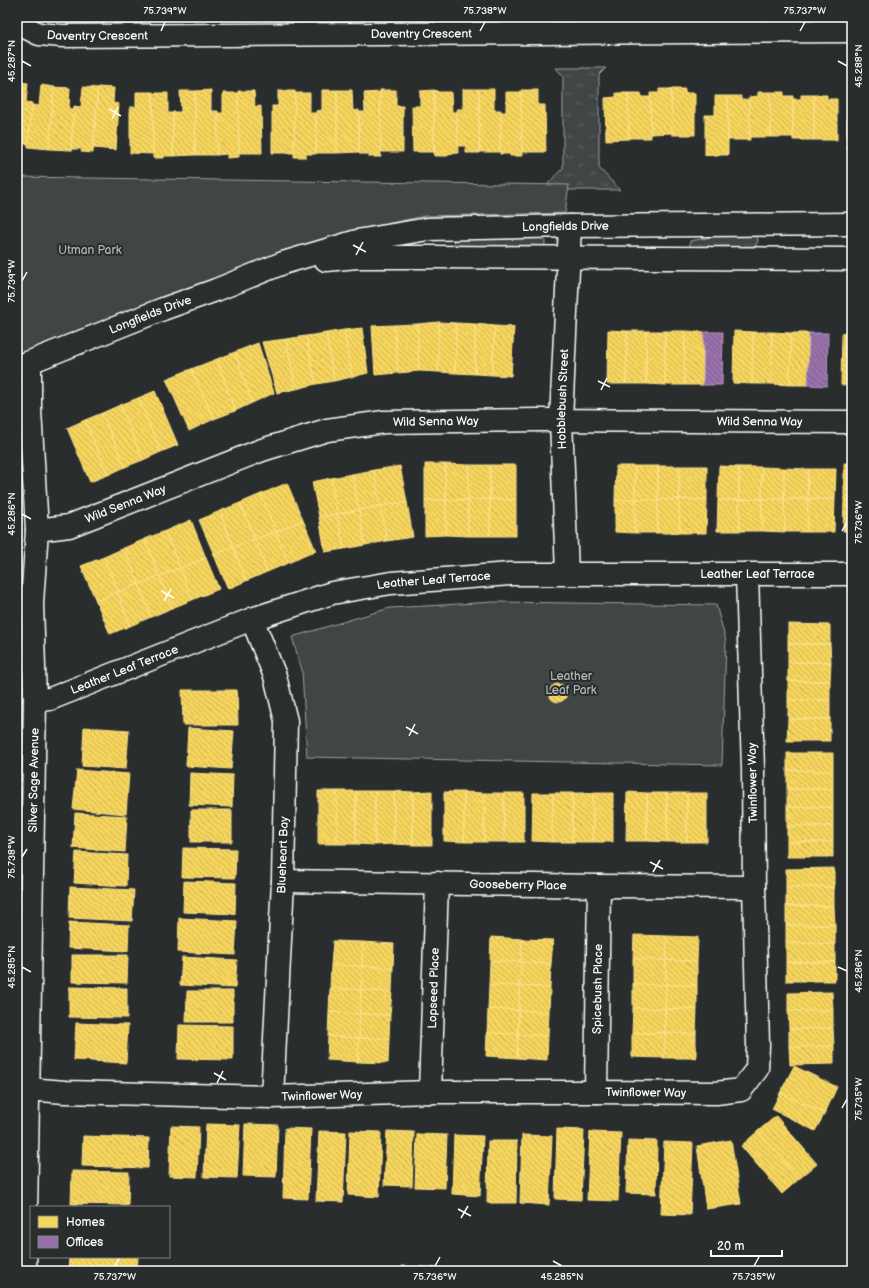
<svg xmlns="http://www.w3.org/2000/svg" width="869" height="1288" viewBox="0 0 869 1288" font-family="'Balsamiq Sans',sans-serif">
<defs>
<pattern id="grass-tufts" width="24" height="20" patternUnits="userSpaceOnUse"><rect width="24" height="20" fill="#414445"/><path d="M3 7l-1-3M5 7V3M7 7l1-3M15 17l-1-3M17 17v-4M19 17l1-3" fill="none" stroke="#5e6061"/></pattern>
<pattern id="homes-back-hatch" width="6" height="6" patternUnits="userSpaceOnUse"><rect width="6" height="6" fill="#f6d55c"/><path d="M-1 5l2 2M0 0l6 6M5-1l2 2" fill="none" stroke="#ccb358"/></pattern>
<pattern id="offices-back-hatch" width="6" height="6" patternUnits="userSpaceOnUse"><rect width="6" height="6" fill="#9970ab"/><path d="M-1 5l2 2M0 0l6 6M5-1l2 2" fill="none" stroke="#766080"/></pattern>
</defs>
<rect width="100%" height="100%" fill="#2a2d2e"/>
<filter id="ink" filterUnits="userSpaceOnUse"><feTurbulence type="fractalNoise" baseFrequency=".025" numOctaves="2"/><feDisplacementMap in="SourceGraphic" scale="8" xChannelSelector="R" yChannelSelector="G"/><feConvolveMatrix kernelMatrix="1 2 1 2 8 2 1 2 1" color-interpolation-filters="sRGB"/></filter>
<g filter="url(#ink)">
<path fill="url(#grass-tufts)" stroke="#a0a2a2" d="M556 68H606L599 75V168L620 190H542L563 168V76Z
M728 234 757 235 758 241 755 247H690V241Z
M456 237H537L545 240V244L543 247 458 248C455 244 453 242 456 237Z"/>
<path fill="#414445" stroke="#a0a2a2" d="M17 177 569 185 565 213 424 216 354 231 41 347 17 355Z
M494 602 716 605 726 641 722 765 307 757 302 670 292 637 390 608Z"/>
<path fill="url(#homes-back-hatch)" stroke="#f9e28d" d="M17 82 28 83 26 102 32 103 28 144 19 143 18 146H17Z
M41 85 54 87 49 149 28 147 32 105 39 106Z
M54 87 70 88 69 109H74L71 150 49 149Z
M83 87 98 88 93 153 81 152 82 149H74L73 148V150H71L74 106 81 107Z
M98 87 114 88 113 103 119 104 116 150 93 148Z
M463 89H479L480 153H466V146H458L457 109H463Z
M479 89H494V110H501L500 152H479Z
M659 89H671L672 133 651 134 650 93H659Z
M671 89H685V93H695V135H672Z
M211 90V111H218V113L217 155H195V91Z
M322 90H337V153H316V111L322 110Z
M337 90H352L353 111 359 110V152L337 153Z
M380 90H396V106H403V152H381Z
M434 90 437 91 438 92H451L452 112H457L458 153 448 154V156H434Z
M434 90V152H413L412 106H420V91Z
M521 90H538V105H545L546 152H522Z
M180 91H195V155L173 156V112H181Z
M238 91H254L255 107 261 106 262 153H239Z
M278 91H295L294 153H272V106H278Z
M136 92H153V154L130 153V107H136Z
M380 92 381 157H369V154H359V112H365L364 93Z
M506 92H521L522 156H510V154H500L501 112H506Z
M758 92H770L771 137H750L749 97 758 96Z
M770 92H784V96H793V137H771Z
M153 93H168V113H173V156H164V158H153Z
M223 93H238L239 157 227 158V154L217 155 218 113H223Z
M295 93H310V113H316V154H306V157H294Z
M616 93H628L629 139 606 140 605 98 616 97Z
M628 93H641L642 97H650L651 138H629Z
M801 95H814V140H793V99H801Z
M814 95H827V99H837V140H814Z
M715 96H728V155H705V115H715Z
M728 96H741V100L749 99 750 140H728Z
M847 104H852V149H847Z
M439 322 438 372 419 371 417 324Z
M439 322 456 323 455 373 438 372Z
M456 323 475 324V374L455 373Z
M417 324 419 371 398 373 394 325Z
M475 324 495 326 492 375 475 374Z
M394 325 398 373 375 375 372 326Z
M495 326 514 327 511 376 492 375Z
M362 328 368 373 352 377 344 330Z
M344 330 352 377 334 381 326 333Z
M608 330 627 331 626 384H607Z
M627 331H646V384H626Z
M646 331H665V385L646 384Z
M665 331H685L684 385H665Z
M685 331 704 332 703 385H684Z
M734 331 753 332 752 384 733 383Z
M753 332H772L771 384H752Z
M772 332 791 333 790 385 771 384Z
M326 333 334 381 316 384 306 336Z
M791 333H809L808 385H790Z
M842 333H852V386L841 385Z
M306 336 316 384 296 389 286 339Z
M286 339 296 389 277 393 262 342Z
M258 343 274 393 252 403 235 352Z
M235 352 252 403 235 411 217 359Z
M217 359 235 411 214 419 191 369Z
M191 369 214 419 189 431 166 379Z
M155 391 178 445 161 452 138 398Z
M138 398 161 452 143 460 120 405Z
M120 405 143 460 125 467 102 413Z
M102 413 125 467 108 475 85 420Z
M85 420 108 475 90 482 67 428Z
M844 463 852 464V500H844Z
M425 464H445L446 500H425Z
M445 464 469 465 468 500H446Z
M469 465H490V499L468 500Z
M490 465H516V500L490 499Z
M400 466 407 502 380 506 374 470Z
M616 466H635V499L615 500Z
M635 466H658V500L635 499Z
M658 466H679V499L658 500Z
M679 466H707V500L679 499Z
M719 466 739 467V500H718Z
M739 467H762V499L739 500Z
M762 467 784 468V499H762Z
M784 468 808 469V499H784Z
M808 469H836L835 499H808Z
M374 470 380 506 359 510 352 474Z
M352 474 359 510 337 514 331 478Z
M331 478 337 514 319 517 312 482Z
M287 483 303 520 276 532 261 494Z
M261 494 276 532 255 539 240 503Z
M490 499 516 500V536H490Z
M490 499V536H468V500Z
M635 499V533L615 532V500Z
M635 499 658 500 657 533H635Z
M679 499 707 500 706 533H680Z
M679 499 680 533H657L658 500Z
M762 499H784L785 532 762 531Z
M762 499V531H740L739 500Z
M784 499H808L807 532H785Z
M808 499H835L834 532H807Z
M425 500H446V535L425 536Z
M446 500H468V536L446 535Z
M718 500H739L740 531H717Z
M844 500H852V531H843Z
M407 502 413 537 387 541 380 506Z
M240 503 255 539 233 547 220 511Z
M380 506 387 541 365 545 359 510Z
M359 510 365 545 344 549 337 514Z
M220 511 233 547 214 555 199 520Z
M337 514 344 549 325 552 319 517Z
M191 520 206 558 180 568 165 531Z
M303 520 316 551 288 563 276 532Z
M165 531 180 568 159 576 145 539Z
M276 532 288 563 267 572 255 539Z
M145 539 159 576 139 584 124 548Z
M255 539 267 572 246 581 233 547Z
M233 547 246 581 228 589 214 555Z
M124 548 139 584 118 592 104 557Z
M104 557 118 592 96 601 81 566Z
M206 558 219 589 192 600 180 568Z
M180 568 192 600 172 608 159 576Z
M159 576 172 608 151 617 139 584Z
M139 584 151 617 130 626 118 592Z
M118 592 130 626 110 634 96 601Z
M788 624 830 625V644H788Z
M788 644H830L831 662H788Z
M788 662H831L830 681H788Z
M788 681H830V700H788Z
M549 693a9 9 0 1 1 18 0a9 9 0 1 1-18 0Z
M182 690H237L238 725H183Z
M788 700H830V719H788Z
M788 719H830V741H787Z
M84 727 129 730 126 769 82 766Z
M188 728 234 731 231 769 186 766Z
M787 753H833V771L787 770Z
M77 770 129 774 126 814 73 809Z
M787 770 833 771V789H787Z
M190 773 233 775 232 807 189 805Z
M787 789H833V807H787Z
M318 791H337V844H318Z
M337 791H356V844H337Z
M356 791H375V845L356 844Z
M375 791H394V844L375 845Z
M394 791 413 792V845L394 844Z
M432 791V845H413V792Z
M444 792H464V842L444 841Z
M464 792 484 793V842H464Z
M627 792 647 793V841H626Z
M484 793H504V842H484Z
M504 793H524V842H504Z
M533 793H553L552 842 532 841Z
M553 793H573L572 842H552Z
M573 793H593V842H572Z
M593 793H613V842H593Z
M647 793H667V842L647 841Z
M667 793H687V842H667Z
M687 793H707V842H687Z
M787 807H833V826H787Z
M191 810H232V842H191Z
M75 813 127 816 125 852 73 848Z
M787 826H833V842H787Z
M787 842H833V857H787Z
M183 848 236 849 235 878 182 877Z
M76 852 127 855 126 886 74 883Z
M834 868V887H786V869Z
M184 881 236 883 235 914 183 912Z
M70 887 134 890 132 921 69 918Z
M786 887H834V906H786Z
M786 906H834L835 925H786Z
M179 918 237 921 235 955 178 952Z
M69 922 129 925 128 951 68 948Z
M786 925H835V944L786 943Z
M634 935 667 936 666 960 633 959Z
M667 936 698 937 697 961 666 960Z
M491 937 522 939 521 962 490 961Z
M522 939 553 940 551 964 521 962Z
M333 941 363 942 362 966 331 965Z
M363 942 394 944 393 968 362 966Z
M786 943 835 944V962H786Z
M72 955H128L127 983 72 982Z
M182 957 237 960 235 988 180 985Z
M633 959 666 960V985L633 984Z
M666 960 697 961V985H666Z
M490 961 521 962 520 986 489 985Z
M521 962 551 964 550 988 520 986Z
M786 962H835V981H786Z
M331 965 362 966 361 990 330 988Z
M362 966 393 968 392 992 361 990Z
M633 984 666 985 665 1009 633 1008Z
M489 985 520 986 519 1010 488 1009Z
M666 985H697V1009H665Z
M520 986 550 988 549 1012 519 1010Z
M69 987 127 988V1018L69 1017Z
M330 988 361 990 360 1014 329 1012Z
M361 990 392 992 390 1015 360 1014Z
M187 991H233V1022H186Z
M832 992 833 1010 788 1011V993Z
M633 1008 665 1009V1033H632Z
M488 1009 519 1010 518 1034 487 1033Z
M665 1009H697L696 1034 665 1033Z
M519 1010 549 1012 548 1036 518 1034Z
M833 1010V1028L789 1029 788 1011Z
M329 1012 360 1014 359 1038 328 1036Z
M360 1014 390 1015 389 1039 359 1038Z
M76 1023 128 1025 126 1063 74 1060Z
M179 1025 233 1026V1060L178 1059Z
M833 1028 834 1046 789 1047V1029Z
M487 1033 518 1034 517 1058 486 1056Z
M632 1033H665L664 1058 632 1057Z
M665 1033 696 1034V1058H664Z
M518 1034 548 1036 547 1060 517 1058Z
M328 1036 359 1038 358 1062 327 1060Z
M359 1038 389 1039 388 1063 358 1062Z
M834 1046V1064L790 1065 789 1047Z
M794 1066 837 1087 825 1113 780 1093Z
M780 1093 825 1113 815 1131 772 1109Z
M776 1116 817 1164 799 1179 758 1131Z
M206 1124 240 1125 237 1178 204 1177Z
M245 1124 278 1125 276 1177 243 1176Z
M171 1126 199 1127 197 1177 169 1176Z
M285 1128 311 1129 308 1199 283 1198Z
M557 1129 584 1130 581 1200 555 1199Z
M319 1131 346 1132 343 1202 316 1201Z
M350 1131 381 1132 379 1197 348 1195Z
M387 1131 414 1132 412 1186 384 1185Z
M758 1131 799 1179 782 1194 741 1146Z
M590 1132 621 1133 618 1201 587 1200Z
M417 1134 447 1135 445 1188 415 1187Z
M454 1135 483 1136 480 1196 452 1194Z
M522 1135 552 1136 549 1205 520 1203Z
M83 1136 149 1138 148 1168 82 1166Z
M628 1140 657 1141 656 1194 626 1193Z
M731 1140 741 1204 706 1209 697 1146Z
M488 1141H517L516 1203H487Z
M664 1142 693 1143 690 1215 661 1214Z
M72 1171 129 1172 128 1205 71 1204Z
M69 1257H138L137 1271H68Z
M402 1266 426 1267V1271H402Z
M426 1267 449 1269V1271H426Z
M457 1268 481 1270V1271H457Z"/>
<path fill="url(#offices-back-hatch)" stroke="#b89bc4" d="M704 332H723L722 385H703Z
M809 333H828L827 386 808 385Z"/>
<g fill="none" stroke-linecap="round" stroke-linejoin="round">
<defs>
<g id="minor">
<path id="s1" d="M17 23 39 34 63 36 852 31"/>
<path id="s2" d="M37 530 69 526 262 450 327 430 384 422 538 420 852 422"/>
<path id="s3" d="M567 573 561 420 570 226"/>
<path d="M252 619 275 676 286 721 283 881 272 1097"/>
<path id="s4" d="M35 700 50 699 252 619 332 593 391 583 510 574H852"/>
<path id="s5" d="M283 881 599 886 754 887"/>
<path id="s6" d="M28 1089 65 1092 272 1097 430 1092H596L716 1093 741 1090 757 1069 758 1045 754 887 753 770 747 574"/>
<path id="s7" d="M430 1092 437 883"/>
<path id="s8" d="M596 1092 599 886"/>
<path id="s9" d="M25 1271 35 700 32 603 37 530 30 410V362"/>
</g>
<g id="tertiary">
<path d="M326 260 357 257H425L852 259"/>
<path id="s10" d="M17 366 30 362 163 309 216 290 283 263 357 241 428 229 570 226 852 224"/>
</g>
</defs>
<use href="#minor" stroke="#fff" stroke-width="25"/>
<use href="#tertiary" stroke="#fff" stroke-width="25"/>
<use href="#minor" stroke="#2a2d2e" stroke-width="22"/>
<use href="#tertiary" stroke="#2a2d2e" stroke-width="22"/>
</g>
</g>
<path fill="none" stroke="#fff" stroke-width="1.5" d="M161 31 165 22M480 31 485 22M800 31 805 22M22 61 31 66M838 61 847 66M109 109 121 116M112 119 118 107M353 245 366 252M356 255 363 242M22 281 27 272M598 381 610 387M601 390 607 378M22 514 31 519M842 531 847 522M161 591 174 598M164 601 171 589M406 727 418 734M409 736 415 724M22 857 27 849M650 862 663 869M653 872 660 860M22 967 31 972M838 967 847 971M214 1073 226 1080M217 1083 223 1071M842 1108 847 1099M458 1209 471 1216M461 1218 468 1206M553 1261 562 1266M115 1266 120 1257M435 1266 440 1257M754 1266 759 1257"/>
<g text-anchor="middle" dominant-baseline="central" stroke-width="4" stroke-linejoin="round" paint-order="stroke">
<g font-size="12" fill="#fff" stroke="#2a2d2e">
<text stroke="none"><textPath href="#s1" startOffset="407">Daventry Crescent</textPath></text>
<text stroke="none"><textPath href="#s1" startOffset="83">Daventry Crescent</textPath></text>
<text stroke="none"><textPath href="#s10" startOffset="572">Longfields Drive</textPath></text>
<text stroke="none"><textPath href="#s10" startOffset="143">Longfields Drive</textPath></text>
<text stroke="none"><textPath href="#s3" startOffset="174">Hobblebush Street</textPath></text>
<text stroke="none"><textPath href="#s2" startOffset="417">Wild Senna Way</textPath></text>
<text stroke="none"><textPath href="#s2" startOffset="741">Wild Senna Way</textPath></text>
<text stroke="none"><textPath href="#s2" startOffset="93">Wild Senna Way</textPath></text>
<text stroke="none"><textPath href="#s4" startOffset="743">Leather Leaf Terrace</textPath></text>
<text stroke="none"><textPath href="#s4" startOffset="419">Leather Leaf Terrace</textPath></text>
<text stroke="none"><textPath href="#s4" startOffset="95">Leather Leaf Terrace</textPath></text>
<text stroke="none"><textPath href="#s9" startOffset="491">Silver Sage Avenue</textPath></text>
<text transform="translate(753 783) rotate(-91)">Twinflower Way</text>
<text transform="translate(283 855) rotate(-88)">Blueheart Bay</text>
<text stroke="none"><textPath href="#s5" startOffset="235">Gooseberry Place</textPath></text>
<text stroke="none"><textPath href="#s7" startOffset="104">Lopseed Place</textPath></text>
<text stroke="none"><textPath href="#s8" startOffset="103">Spicebush Place</textPath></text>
<text stroke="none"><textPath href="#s6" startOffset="618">Twinflower Way</textPath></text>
<text stroke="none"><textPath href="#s6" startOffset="294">Twinflower Way</textPath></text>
</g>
<g font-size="12" fill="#b3b4b5" stroke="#2a2d2e">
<text x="90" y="250">Utman Park</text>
<text x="571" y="676">Leather<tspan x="571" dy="14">Leaf Park</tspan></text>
</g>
</g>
<rect width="869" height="1288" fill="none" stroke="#2a2d2e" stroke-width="44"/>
<rect x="30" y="1206" width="140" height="52" fill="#2a2d2e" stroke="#7f8182"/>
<rect x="38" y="1216" width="20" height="12" fill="#f6d55c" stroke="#7f8182"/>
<text x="66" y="1226" font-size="12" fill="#ffffff">Homes</text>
<rect x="38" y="1236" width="20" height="12" fill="#9970ab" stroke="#7f8182"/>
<text x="66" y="1246" font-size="12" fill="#ffffff">Offices</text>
<path d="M711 1250v6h71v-6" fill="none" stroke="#ffffff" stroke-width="2"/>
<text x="717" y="1250" font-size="12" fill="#ffffff" stroke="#2a2d2e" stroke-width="3" paint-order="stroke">20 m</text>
<rect x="22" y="22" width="825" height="1244" fill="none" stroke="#fff" stroke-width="1.5"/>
<g font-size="10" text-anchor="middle" fill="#fff">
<text x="165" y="14">75.739°W</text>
<text x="485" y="14">75.738°W</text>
<text x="805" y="14">75.737°W</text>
<text transform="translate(11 61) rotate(-90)" y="4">45.287°N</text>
<text transform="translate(858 66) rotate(-90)" y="4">45.288°N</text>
<text transform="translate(11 281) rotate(-90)" y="4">75.739°W</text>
<text transform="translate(11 514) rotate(-90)" y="4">45.286°N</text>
<text transform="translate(858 522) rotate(-90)" y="4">75.736°W</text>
<text transform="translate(11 857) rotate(-90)" y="4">75.738°W</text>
<text transform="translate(11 967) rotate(-90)" y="4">45.285°N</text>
<text transform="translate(858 971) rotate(-90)" y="4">45.286°N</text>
<text transform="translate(858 1099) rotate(-90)" y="4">75.735°W</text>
<text x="115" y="1280">75.737°W</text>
<text x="435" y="1280">75.736°W</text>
<text x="562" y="1280">45.285°N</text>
<text x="754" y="1280">75.735°W</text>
</g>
</svg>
